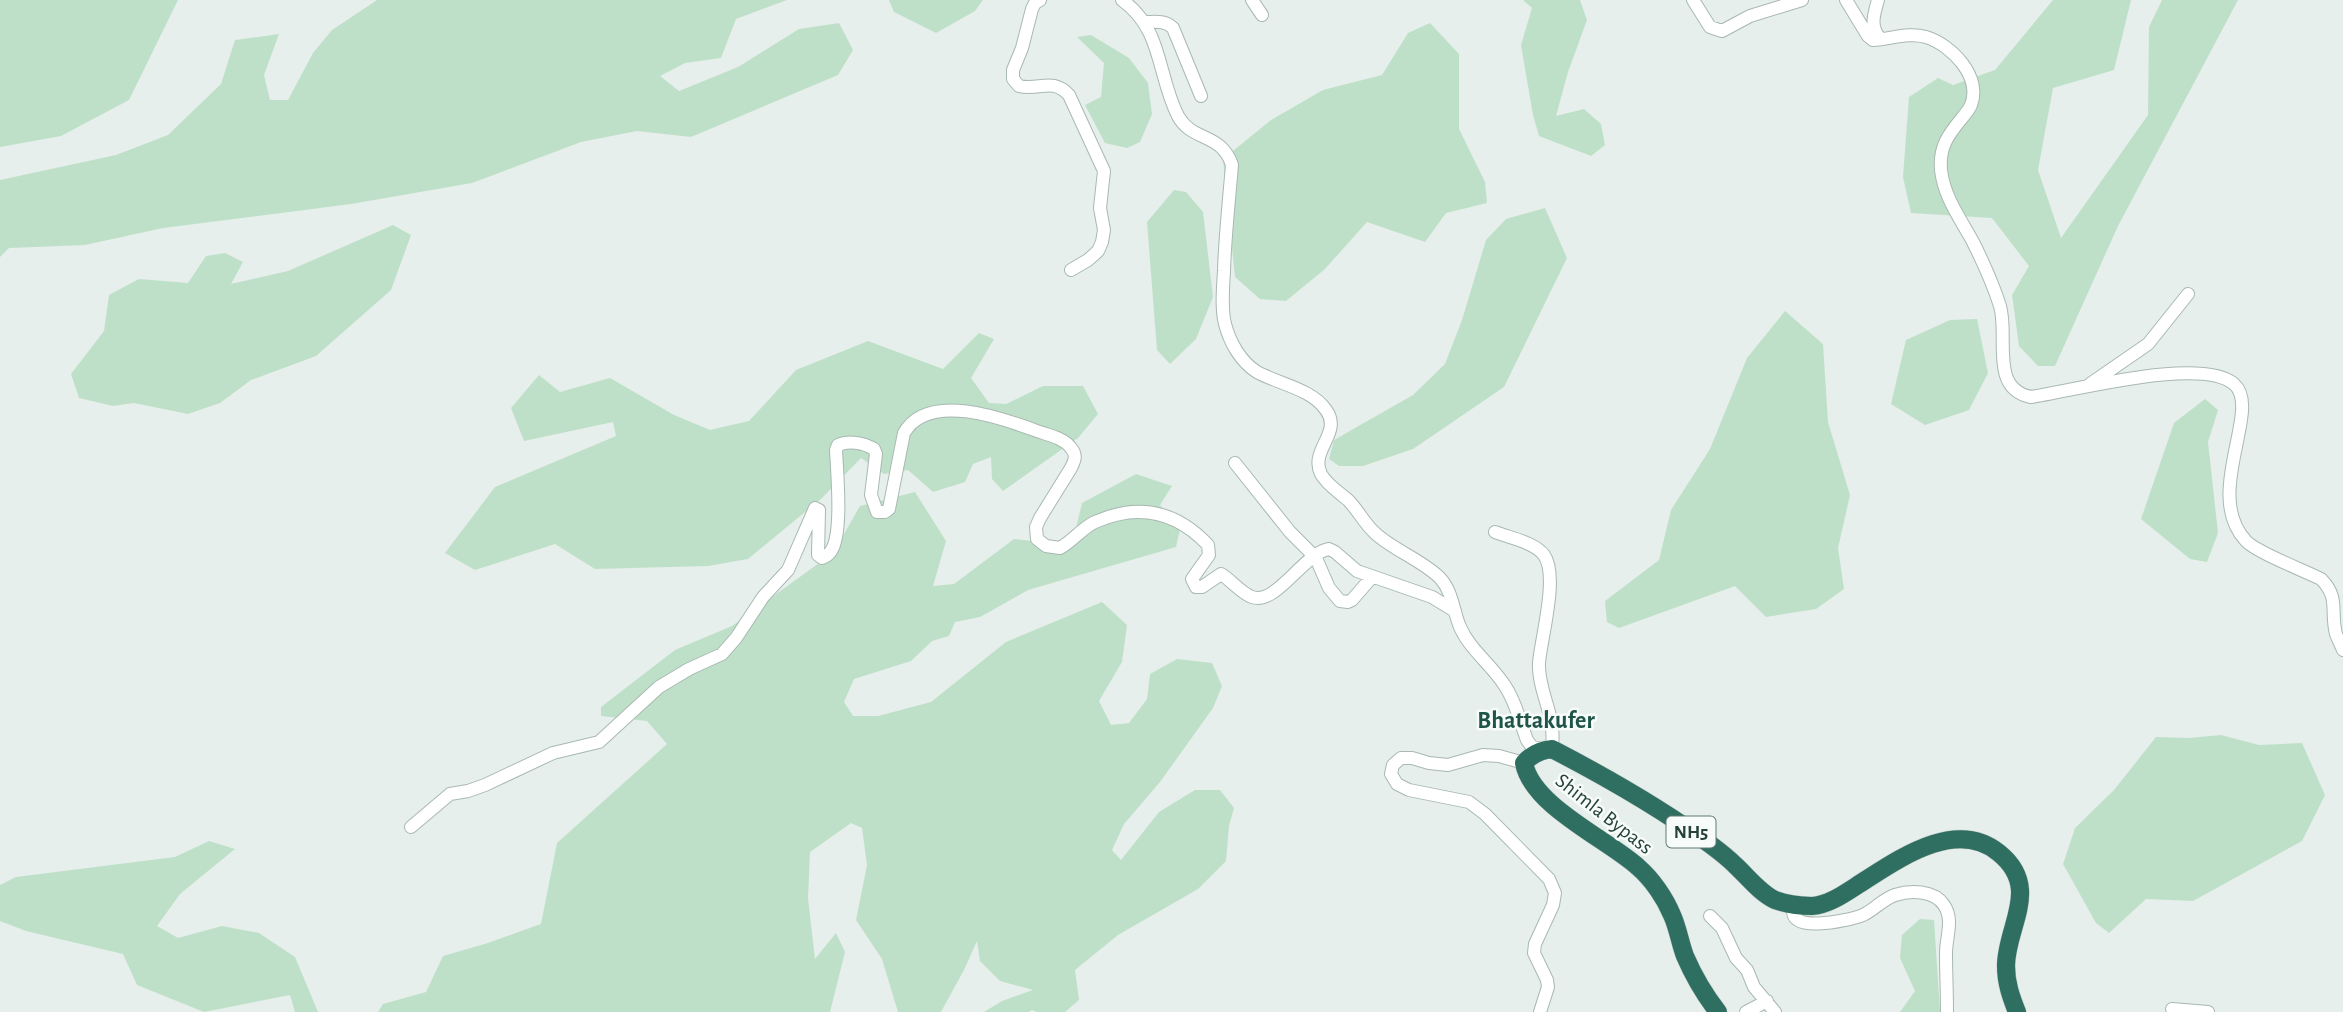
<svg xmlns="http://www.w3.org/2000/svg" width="2343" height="1012" viewBox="0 0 2343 1012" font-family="'Alegreya Sans',sans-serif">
<rect width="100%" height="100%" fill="#e6efeb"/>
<path fill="#bfe0c8" d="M0 0H178L129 100 61 136 0 147Z
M377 0H787L736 19 721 58 685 63 660 76 679 91 738 67 799 29 839 23 853 50 838 75 691 137 637 131 581 142 472 183 351 204 163 228 85 245 9 248 0 257V180L116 155 168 135 221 84 235 40 279 34 264 75 270 100H288L313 53 332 30Z
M889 0H983L975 11 936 33 894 12Z
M1523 0H1580L1587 20 1568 72 1556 116 1584 109 1601 124 1605 145 1591 156 1539 136 1533 115 1521 45 1532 8Z
M2053 0H2131L2114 70 2053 88 2038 170 2061 238 2148 115 2149 27 2162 0H2238L2118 226 2055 366H2038L2019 346 2012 295 2029 266 1992 218 1911 213 1903 177 1909 97 1938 78 1953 85 1995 70Z
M1430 23 1459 54V129L1485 182 1487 203 1446 213 1425 242 1367 222 1325 269 1286 301 1260 299 1235 277 1223 159 1271 120 1323 90 1382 75 1408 33Z
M1091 35 1129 58 1148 83 1152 114 1140 142 1127 148 1105 143 1085 105 1101 97 1104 63 1077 37Z
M1174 190 1186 192 1203 212 1213 297 1196 339 1170 364 1157 350 1147 222Z
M1545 208 1567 258 1504 387 1413 449 1363 466H1339L1329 459 1334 440 1413 395 1445 364 1462 320 1486 240 1506 219Z
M393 225 411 235 391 290 316 356 251 380 220 403 188 414 134 403 113 406 79 398 71 374 104 331 109 295 139 279 188 283 206 256 225 253 243 262 231 284 288 271Z
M1785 311 1823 344 1828 422 1850 495 1838 548 1844 589 1816 609 1766 617 1735 586 1619 628 1607 622 1605 601 1659 560 1671 510 1710 449 1747 358Z
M1977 319 1988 373 1969 410 1925 425 1891 404 1906 340 1950 320Z
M979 333 994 339 971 378 989 403 1006 404 1043 386H1083L1098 414 1078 438 1003 491 992 479 991 457 973 464 965 482 933 492 908 470 884 474 861 458 822 498 748 559 708 566 595 569 555 544 475 570 445 553 495 487 616 436 613 422 524 441 511 408 539 375 560 392 610 378 674 415 710 430 749 421 796 370 868 341 943 369Z
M2205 399 2218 410 2208 442 2218 533 2207 562 2190 559 2141 519 2174 423Z
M1136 474 1172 486 1160 505 1180 529 1176 547 1028 590 980 617 955 622 949 636 932 641 911 661 854 679 844 702 853 716H878L931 702 1006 642 1102 602 1127 625 1122 662 1099 701 1111 725 1129 723 1147 699 1150 674 1177 659 1212 663 1222 686 1213 708 1160 782 1124 824 1112 850 1121 860 1159 812 1195 790H1220L1234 808 1229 826 1226 861 1198 889 1118 935 1075 970 1079 1000 1065 1012H1037L1032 1010 1029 1012H984L1002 1001 1033 990 1000 981 980 961 977 941 964 970 942 1010 940 1012H898L882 959 856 920 867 865 862 828 851 823 810 852 808 898 815 959 836 933 845 952 830 1012H378L383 1004 426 992 443 956 488 943 541 924 557 843 667 744 647 721 601 716V707L675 650 732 626 833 553 860 506 915 492 946 541 933 586 954 584 1014 539 1072 545 1082 503Z
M2221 735 2259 745 2302 743 2325 795 2302 841 2193 901 2146 899 2109 933 2096 923 2063 864 2075 828 2114 790 2156 737 2189 738Z
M209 841 235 849 180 894 157 926 178 938 222 926 259 933 295 957 318 1012H295L290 995 204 1012 137 985 123 954 26 931 0 921V885L16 877 175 857Z
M1920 919 1934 920 1940 1012H1900L1915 991 1900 958 1902 935Z"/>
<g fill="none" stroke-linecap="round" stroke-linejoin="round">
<defs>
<path id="minor" d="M1040 0 1035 3 1032 9 1022 48 1013 70V79L1019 86C1039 91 1052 77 1069 95L1104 171 1100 208 1104 230 1102 242 1098 251 1088 260 1071 270
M1122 0C1163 29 1157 75 1178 116 1192 142 1221 132 1232 165 1229 201 1225 236 1224 271 1223 288 1221 308 1225 324 1230 343 1241 362 1257 372 1279 384 1312 389 1326 410 1343 433 1309 450 1321 474 1327 485 1339 492 1348 500 1358 510 1364 523 1375 533 1393 550 1422 560 1440 578 1453 592 1453 611 1460 627 1470 650 1492 665 1505 686 1516 702 1520 722 1527 740L1532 747 1542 749
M1252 0 1262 15
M1693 0 1710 27 1722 31 1750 16 1802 0
M1846 0 1868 36 1873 40C1891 39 1909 32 1926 37 1952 45 1982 77 1971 105 1969 110 1965 114 1962 118 1948 135 1939 147 1941 170 1944 197 1960 218 1973 242 1983 262 1993 284 2000 306 2009 336 1989 389 2031 397 2074 391 2201 356 2234 384 2263 409 2202 494 2246 541 2256 552 2305 571 2321 579 2340 598 2330 611 2336 634 2338 639 2341 645 2343 650
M1878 0C1874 14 1869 28 1881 39
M1145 22C1156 22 1165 20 1173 28L1201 96
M2090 384 2148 344 2188 294
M1235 463 1290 532 1316 558 1329 588 1340 601 1348 602 1352 600 1372 577
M1495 532C1510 538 1534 542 1544 555 1559 576 1541 638 1539 663 1538 681 1546 699 1550 716 1553 727 1553 738 1552 749
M1524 763 1499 756 1483 755 1448 765 1429 763 1412 758H1401L1393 765 1391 774 1397 784 1409 790 1469 802 1485 814 1549 879 1555 893 1553 905 1535 944 1534 953 1547 980 1548 987 1540 1012
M411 827 450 794 468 791 485 785 553 753 599 742 659 687 689 669 722 654 736 638 763 597 788 570 815 508 819 510 818 555 822 558C826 556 829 555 831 551 843 534 837 472 836 450L838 445C849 440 864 443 874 449L876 454 871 495 877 512H885L889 509 904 433C928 391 1002 418 1037 431 1048 435 1064 438 1071 448 1077 455 1075 460 1071 468L1040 518 1036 527 1037 539 1046 546 1060 548C1073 541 1082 528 1095 522 1138 503 1176 511 1208 545L1209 555 1192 579 1196 587H1202L1221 574C1231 580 1241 593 1252 597 1276 606 1304 553 1329 549L1335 552 1357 571 1432 597 1455 611
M1795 905C1782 935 1848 921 1863 915 1874 910 1883 899 1895 895 1910 890 1934 890 1944 905 1954 920 1946 937 1946 953 1946 972 1947 992 1947 1012
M1710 916 1722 928 1736 958 1747 970 1754 987 1775 1012
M2172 1009 2208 1012
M1746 1012 1767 1001"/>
<path id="highway" d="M1718 1012C1704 994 1694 977 1685 956 1680 943 1678 928 1672 915 1665 898 1652 879 1638 867 1607 839 1532 806 1524 763 1532 754 1540 750 1552 749 1606 777 1662 809 1711 845 1719 851 1728 858 1735 865 1747 876 1760 893 1775 900 1786 904 1800 906 1812 906 1830 905 1848 891 1864 881 1900 858 1957 818 1999 853 2042 888 2006 926 2006 966 2006 983 2011 997 2017 1012"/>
</defs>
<use href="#minor" stroke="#a8b8b2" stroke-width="14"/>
<use href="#highway" stroke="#c2cac8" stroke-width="19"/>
<use href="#minor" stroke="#fff" stroke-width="12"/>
<use href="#highway" stroke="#2f6f62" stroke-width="18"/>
</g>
<g text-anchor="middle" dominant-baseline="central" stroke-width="5" stroke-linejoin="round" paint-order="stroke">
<rect fill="#f7fbf9" stroke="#637a73" stroke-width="2" x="1666.5" y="816.5" width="49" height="31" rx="5"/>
<g font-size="19" font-weight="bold" fill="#24423a">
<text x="1691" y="832">NH5</text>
</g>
<g font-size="21" fill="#24423a" stroke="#f7fbf9">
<text transform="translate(1604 814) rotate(38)">Shimla Bypass</text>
</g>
<g font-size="24" font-weight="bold" fill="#1f5548" stroke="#f7fbf9">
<text x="1536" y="721">Bhattakufer</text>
</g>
</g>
</svg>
